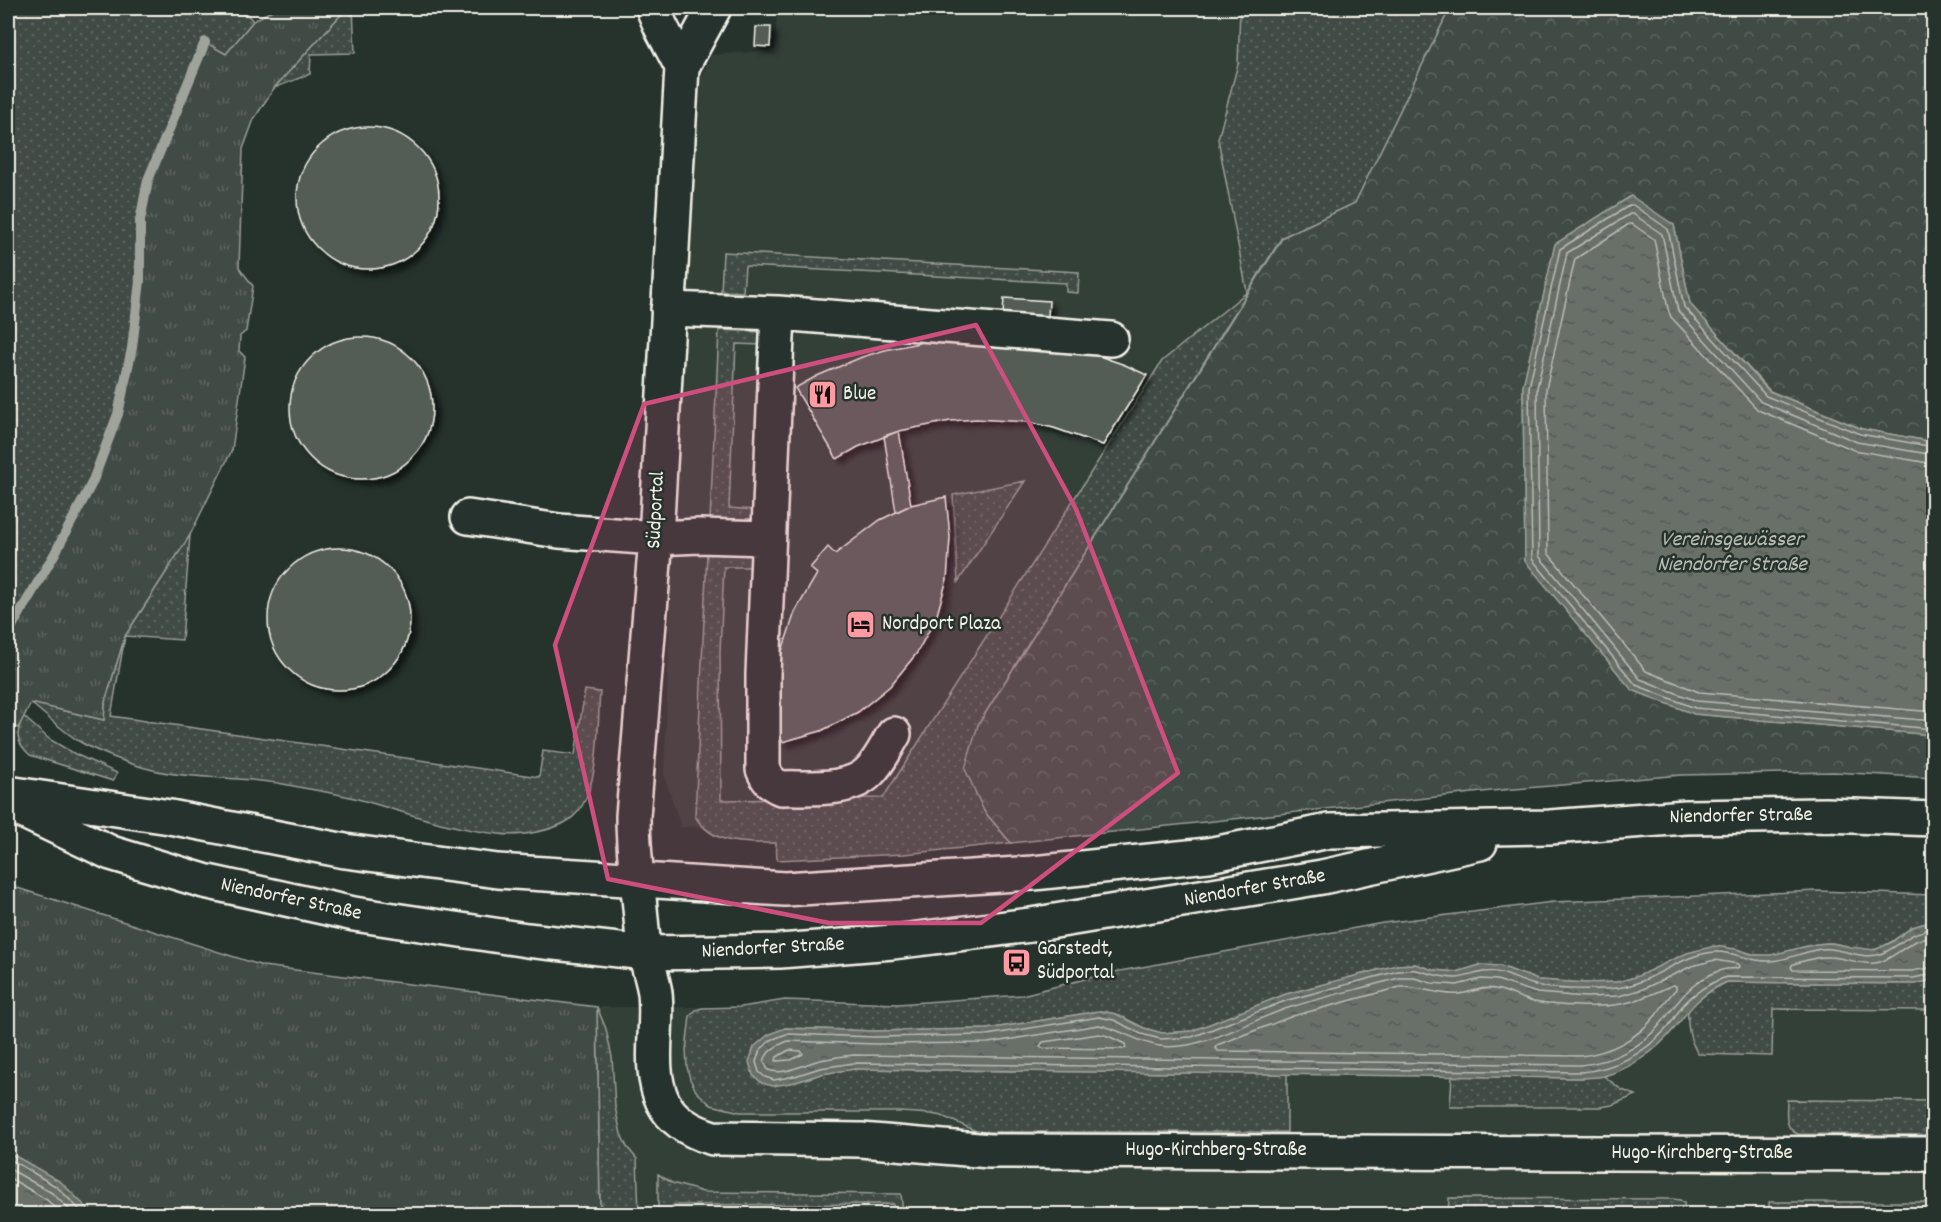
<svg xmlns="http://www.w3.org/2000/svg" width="1941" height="1222" viewBox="0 0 1941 1222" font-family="Dekko,sans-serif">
<defs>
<pattern id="grass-dots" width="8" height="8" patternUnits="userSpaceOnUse" patternTransform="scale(1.5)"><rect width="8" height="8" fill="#414b45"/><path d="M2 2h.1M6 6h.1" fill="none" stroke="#5d6560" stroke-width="1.8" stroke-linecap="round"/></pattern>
<pattern id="forest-crowns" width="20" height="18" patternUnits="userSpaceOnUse" patternTransform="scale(1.5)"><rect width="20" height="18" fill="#414b45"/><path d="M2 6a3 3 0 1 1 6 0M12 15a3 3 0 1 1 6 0" fill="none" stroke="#5d6560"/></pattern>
<pattern id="park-tufts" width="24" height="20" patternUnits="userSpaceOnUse" patternTransform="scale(1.5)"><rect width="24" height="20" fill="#414b45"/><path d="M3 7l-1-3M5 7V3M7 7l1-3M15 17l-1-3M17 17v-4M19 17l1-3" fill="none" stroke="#5d6560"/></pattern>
<pattern id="water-ripples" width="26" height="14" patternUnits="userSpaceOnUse" patternTransform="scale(1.5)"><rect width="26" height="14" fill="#676f68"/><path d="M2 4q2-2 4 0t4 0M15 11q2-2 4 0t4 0" fill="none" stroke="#565a55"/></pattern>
<filter id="shadow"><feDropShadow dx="5.5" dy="5.5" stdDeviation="3" flood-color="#0009"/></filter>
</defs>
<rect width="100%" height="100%" fill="#26332d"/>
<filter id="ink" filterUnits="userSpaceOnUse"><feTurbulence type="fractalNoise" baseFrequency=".0167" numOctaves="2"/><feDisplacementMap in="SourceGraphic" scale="12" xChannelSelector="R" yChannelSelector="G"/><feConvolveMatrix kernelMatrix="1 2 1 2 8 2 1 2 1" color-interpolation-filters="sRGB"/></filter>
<g filter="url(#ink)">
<path fill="#333f39" d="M777 8H1240L1238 64 1218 139 1247 292 898 821 681 827 664 775 673 543 701 78 711 55 775 50Z
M1817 891 1933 895V1214H600L597 1007H741L785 1000 898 1004 986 998 1022 995 1109 973 1383 923 1553 902Z"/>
<path fill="url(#grass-dots)" stroke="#9a9e96" stroke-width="1.5" d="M8 8H242L253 21 226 54 205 43 140 221V281L132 347 118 414 92 483 54 555 8 633Z
M347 8H353L355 53 311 54 310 74 274 88Z
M1240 8H1450L1355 203 1282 237 978 725 984 811 1011 843 904 854 777 860 776 843C746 843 713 846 695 816L707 553 751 554V567H724L720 651 721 800 883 798 1162 361 1247 292 1218 139 1238 64Z
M723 252 1079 272 1078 293 1066 292V283L745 266 743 292 721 291Z
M719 330 762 332V345L736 344 729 508 754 510 753 522 710 520Z
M1025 481 958 582 953 495Z
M190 535 182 640 125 636 111 716 539 777 543 751 575 755 585 690 600 692C597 727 601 799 569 820 553 831 519 837 499 834 450 829 402 811 354 798 331 792 307 789 283 784 240 776 195 780 153 770 132 765 94 751 77 740 61 729 46 716 31 703L104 720 105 702 125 636Z
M23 716 49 739 75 754 117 773 113 781 30 755C15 742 16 733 23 716Z
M1817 891 1933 895V924C1910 920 1897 944 1876 949 1861 953 1845 944 1830 943 1811 942 1791 952 1772 955 1759 957 1748 953 1736 949L1618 982 1586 983 1538 980 1500 966 1480 965 1457 972 1433 970 1415 964 1397 965 1286 994 1192 1031 1162 1033 1144 1028 1116 1014 1100 1011 987 1029 875 1031 785 1028 796 1082 821 1074 854 1069 1287 1074V1132H987L976 1131 942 1116 931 1114 900 1112H740L711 1105 696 1091 690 1079 687 1067 686 1050 690 1016 696 1010 702 1008 741 1007 785 1000 898 1004 1022 995 1109 973 1383 923 1553 902Z
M1933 980V1010L1773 1009 1772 1056 1698 1054C1689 1039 1687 1027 1688 1009 1700 998 1712 989 1727 982L1914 984Z
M597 1007 606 1029 612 1057 615 1107 621 1134 627 1147 637 1159 639 1214H600Z
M1452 1076 1581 1078 1604 1076 1622 1090 1636 1095 1612 1105 1600 1107H1450Z
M1787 1100 1933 1101V1135L1798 1134C1783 1128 1787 1113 1787 1100Z
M658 1174 672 1183 703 1192 901 1194 903 1214H893V1204L673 1205V1214H658Z
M1449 1198 1673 1199 1680 1200 1684 1203 1685 1214H1448Z
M1769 1202H1933V1214H1769Z"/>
<path fill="url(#forest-crowns)" stroke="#9a9e96" stroke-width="1.5" d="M1450 8H1933V442L1862 429 1770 391 1690 304 1674 225 1555 245 1523 387 1525 561 1694 714 1933 735V778L1834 772 1682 775 1491 791 1011 843 984 811 965 769 978 725 1283 237 1355 203Z"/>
<path fill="url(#park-tufts)" stroke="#9a9e96" stroke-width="1.5" d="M276 8H347L274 88 254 119 243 149 239 267 253 286 246 331 240 336 239 351 245 357 232 450 190 535 125 636 105 702 104 720 31 703 18 728 8 725V633L54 555 92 483 118 414 132 347 140 281V221L148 180 205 42 226 54 253 21Z
M8 885 263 966 597 1007 600 1214H8Z"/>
<path fill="url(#water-ripples)" stroke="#9fa39b" stroke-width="1.5" d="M1631 196 1674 225 1690 304 1769 391 1862 429 1933 442V735L1694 714 1632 690 1525 561 1523 386 1555 244Z
M1926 923 1933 924V980L1914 984 1727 982C1699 994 1691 1008 1673 1030 1656 1051 1630 1069 1604 1076 1597 1078 1588 1077 1581 1078L854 1069 821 1074 796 1082 773 1086 762 1083 753 1075 749 1062 754 1047 768 1035 785 1028 875 1031 987 1029 1100 1011 1116 1014 1144 1028 1162 1033 1192 1031 1286 994 1397 965 1415 964 1433 970 1457 972 1480 965 1500 966 1538 980 1586 983 1618 982 1638 976 1687 953 1715 946 1736 949 1754 955H1771L1816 944 1831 943 1851 947 1875 950 1892 942 1912 927Z
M8 1154 17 1157 61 1182 93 1214H8Z"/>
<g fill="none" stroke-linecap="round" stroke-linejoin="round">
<path stroke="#bcbdb5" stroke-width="1.5" d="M1934 447 1860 434 1766 396 1684 307 1668 229 1633 205H1630L1560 249 1529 387 1532 559 1636 685 1695 708 1934 729
M1934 455 1857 442 1761 402 1678 311 1662 234 1633 214H1630L1567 253 1537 388 1539 556 1640 679 1697 701 1934 721
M1934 464 1854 450 1758 410 1671 317 1668 309 1654 239 1632 224H1629L1575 259 1546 389 1548 553 1646 671 1699 692 1934 712
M1934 930C1910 928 1898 950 1877 955 1862 958 1846 951 1831 949 1810 947 1790 961 1769 961 1750 962 1734 951 1715 952 1680 954 1652 984 1617 988 1598 990 1553 990 1535 985 1523 982 1512 976 1501 973 1481 968 1473 977 1456 978 1441 978 1430 973 1416 970 1410 969 1403 971 1398 971L1288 1000 1192 1037 1161 1039 1141 1034 1114 1020 1099 1017 987 1035 875 1037 786 1034 771 1040 760 1050 756 1062 759 1072 765 1077 774 1080 795 1076 820 1068 854 1063 1581 1072C1615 1069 1643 1055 1667 1028 1673 1021 1677 1013 1683 1005 1695 992 1710 983 1726 977L1913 978 1934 974
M1934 937C1913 936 1899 956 1880 962 1864 967 1845 957 1829 957 1817 956 1804 961 1793 964L1791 967 1793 970 1912 971 1934 967
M1715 960 1738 964 1739 967C1734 970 1731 968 1726 969 1714 971 1702 979 1693 986 1681 996 1673 1008 1663 1021 1643 1047 1613 1062 1580 1065L854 1055C843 1056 831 1058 820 1060 804 1064 784 1076 768 1070L764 1062C767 1050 776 1046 788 1041L875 1044 988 1043 1099 1025C1120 1029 1138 1043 1160 1046 1201 1052 1252 1019 1291 1007 1327 996 1363 988 1399 978H1414L1432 983 1457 985 1481 979 1497 980 1537 993 1586 997 1619 996 1643 989 1692 966Z
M1673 985 1676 986V989C1668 997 1663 1006 1656 1015 1637 1039 1610 1053 1580 1056L1218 1051 1215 1048 1217 1045 1293 1016 1400 987C1420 986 1439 996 1459 994 1472 993 1481 986 1495 989 1508 991 1521 999 1534 1002 1557 1006 1599 1008 1621 1004 1639 1001 1656 992 1673 985Z
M1099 1034 1108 1036 1125 1044 1126 1048 1123 1049 1043 1048 1040 1046 1043 1042Z
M789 1050 801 1051 803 1054 791 1060 776 1061 777 1057Z
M8 1160 15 1162 57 1187 84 1214
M8 1168 52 1193 74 1214
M8 1177 47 1200 61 1214"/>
<path stroke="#9fa39b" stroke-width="10" d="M8 633 54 555 92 483 118 414 132 348 140 281V221L148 180 205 42"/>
</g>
<path fill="#525c55" stroke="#f4f1e8" stroke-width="1.5" filter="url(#shadow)" d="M756 27H771L770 47 755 46Z
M297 198a71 71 0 1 1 142 0a71 71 0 1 1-142 0Z
M1004 298 1049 301 1048 316 1003 314Z
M290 408a71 71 0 1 1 142 0a71 71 0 1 1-142 0Z
M933 340 1079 349 1125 365 1147 375 1103 445 1054 428 1028 422 976 419 950 421 899 431 858 447 837 459 795 388 817 376 862 357 885 350Z
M899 431 911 505 896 512 884 436Z
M946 497 950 537 947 579 936 618 916 654 890 686 858 712 821 731 782 742 778 720 777 676 781 654 795 612 817 574 810 568 828 547 835 554 880 520 911 505Z
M268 619a71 71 0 1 1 142 0a71 71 0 1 1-142 0Z"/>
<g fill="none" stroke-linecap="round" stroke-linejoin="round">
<defs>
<path id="minor" d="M653 8 661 27 682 67
M714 8 682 67 656 538 633 816C633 843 636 871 639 898 641 916 642 935 645 953 648 966 653 979 655 993 659 1029 647 1068 663 1102 673 1122 693 1132 713 1138L861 1140 990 1151 1934 1154
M668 309 778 313 1111 339
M778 313 763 674V769C767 779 771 784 781 788 807 787 848 792 868 773 879 763 886 747 894 734
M468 517 559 531 656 538 699 536 768 538"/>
<path id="major" d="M8 793 170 817 345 851 498 871 785 889 1033 873 1208 855 1329 831 1550 827 1686 817 1826 815 1934 819
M8 804 111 853 204 881 354 914 527 940 646 953 780 951 893 942 1031 925 1322 877 1480 843"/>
</defs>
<use href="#minor" stroke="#f4f1e8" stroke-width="38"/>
<use href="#major" stroke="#f4f1e8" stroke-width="38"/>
<use href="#minor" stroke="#26332d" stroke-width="33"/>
<use href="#major" stroke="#26332d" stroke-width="33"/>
</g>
</g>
<path fill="#ce4e7e" fill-opacity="0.2" stroke="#ce4e7e" stroke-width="4.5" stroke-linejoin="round" d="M976 325 1076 509 1178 773 981 923H829L608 879 555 645 644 404Z"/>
<defs>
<symbol id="restaurant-square" viewBox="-11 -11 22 22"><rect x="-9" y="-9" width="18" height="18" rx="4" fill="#ff9aa2" stroke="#26332d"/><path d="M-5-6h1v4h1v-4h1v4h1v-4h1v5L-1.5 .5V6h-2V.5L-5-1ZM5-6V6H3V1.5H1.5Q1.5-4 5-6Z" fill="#111"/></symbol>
<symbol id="hotel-square" viewBox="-11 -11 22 22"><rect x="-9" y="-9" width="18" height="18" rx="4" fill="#ff9aa2" stroke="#26332d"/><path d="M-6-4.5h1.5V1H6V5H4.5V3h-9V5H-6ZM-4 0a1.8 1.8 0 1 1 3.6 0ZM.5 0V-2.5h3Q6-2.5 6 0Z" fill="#111"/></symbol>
<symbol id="bus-square" viewBox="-11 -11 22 22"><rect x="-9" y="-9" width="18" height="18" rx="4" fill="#ff9aa2" stroke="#26332d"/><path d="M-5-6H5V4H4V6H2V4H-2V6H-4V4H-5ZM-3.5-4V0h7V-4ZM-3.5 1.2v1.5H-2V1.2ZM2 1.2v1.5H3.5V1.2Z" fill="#111"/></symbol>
</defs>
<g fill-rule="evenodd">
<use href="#restaurant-square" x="806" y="378" width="33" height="33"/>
<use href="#hotel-square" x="844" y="608" width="33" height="33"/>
<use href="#bus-square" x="1000" y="946" width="33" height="33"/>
</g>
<g text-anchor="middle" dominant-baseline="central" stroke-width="5" stroke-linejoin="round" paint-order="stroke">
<g font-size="21" fill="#f4f1e8" stroke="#26332d" text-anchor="start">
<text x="843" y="395">Blue</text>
<text x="882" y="625">Nordport Plaza</text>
<text x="1037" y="950">Garstedt,<tspan x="1037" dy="24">Südportal</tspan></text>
</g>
<g font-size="21" fill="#f4f1e8" stroke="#26332d">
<text transform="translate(657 510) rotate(-87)">Südportal</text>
<text transform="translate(1741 817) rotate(-1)">Niendorfer Straße</text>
<text transform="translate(1255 889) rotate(-10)">Niendorfer Straße</text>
<text transform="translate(291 900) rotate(12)">Niendorfer Straße</text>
<text transform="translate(773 949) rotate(-3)">Niendorfer Straße</text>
<text x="1216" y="1151">Hugo-Kirchberg-Straße</text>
<text x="1702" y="1154">Hugo-Kirchberg-Straße</text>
</g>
<g font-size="22" font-style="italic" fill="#bcbdb5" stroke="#26332d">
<text x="1732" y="540">Vereinsgewässer<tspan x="1732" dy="25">Niendorfer Straße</tspan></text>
</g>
</g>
<rect width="1941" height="1222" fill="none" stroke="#26332d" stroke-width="30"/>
<rect x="15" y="15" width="1911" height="1192" fill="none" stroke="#f4f1e8" stroke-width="2" filter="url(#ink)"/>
</svg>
